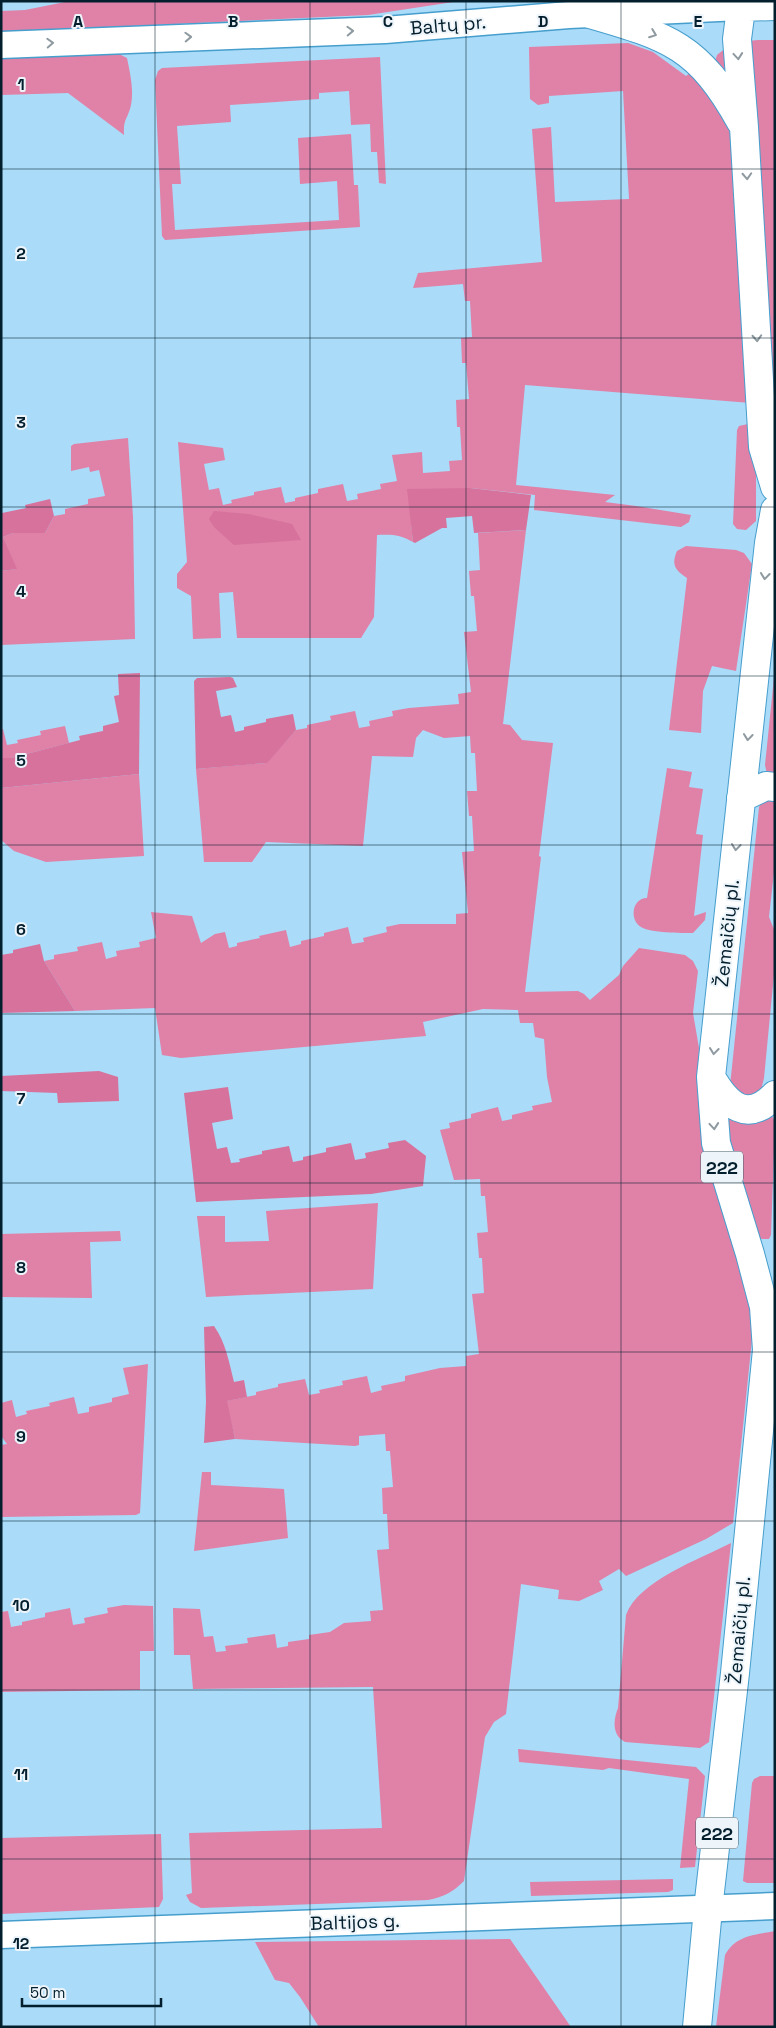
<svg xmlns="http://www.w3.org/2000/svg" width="776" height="2028" viewBox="0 0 776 2028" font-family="'Space Grotesk',sans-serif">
<rect width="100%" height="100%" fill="#aadbf8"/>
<path fill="#e081a8" d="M70 1H460L368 15 1 32V11L25 10Z
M758 40H775V385L772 389 748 41Z
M628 43 653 52 686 76 694 70 726 120 735 150 751 403 525 385 516 485 615 495 605 502 636 506 691 515 689 522 681 527 534 510 535 495 470 488 411 522 413 542C401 535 392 534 377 535L374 617 361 638H237L233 592 219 593 221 638 193 639 191 596 177 588V574L187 562 178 442 223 448 225 460 204 464 209 490 219 488 223 505 232 503 231 500 254 495V492L281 487 285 503 295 501V498L318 493V489L343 484 347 501 358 499 357 494 381 489 380 484 397 481 392 455 422 452 423 473 450 471 449 461 462 460 460 427H457L456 400 469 399 466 363H462L461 338 472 337 470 301H465L463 284 413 288 418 273 542 262 532 129 551 127 555 202 629 199 623 91 549 96V103L538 105 530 99 529 47Z
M727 47 731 81 715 62 717 55Z
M117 53 127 58C130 73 134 90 131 105 128 119 123 118 124 135L68 93 1 95V58Z
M380 57 386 184 379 183 377 152H371L370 124 351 125 349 91 319 93V99L230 105 231 122 177 126 181 184H172L175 230 339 220 337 181 300 184 298 138 351 134 354 185H358L360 227 165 240 162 236 155 80 158 71 162 68Z
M748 424 753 425 756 477V521L746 530 737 529 733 524 737 430 739 426Z
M128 438 133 517 135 639 1 645V571L16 569 3 537 13 533H45L54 516 65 514V509L88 504V499L105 496 99 470 90 472 89 467 71 471V446L74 444Z
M526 530 503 724 510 725 522 740 553 743 539 856 541 857 525 992 578 991 584 994 590 1000 619 975 623 966 639 948 685 955 693 961 698 971 693 1013 699 1048 697 1087 702 1137 752 1295 754 1320 733 1523 706 1539 626 1576 619 1569 599 1581 603 1590 579 1601 558 1599 559 1590 521 1584 506 1714 494 1722 485 1737 464 1881C453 1892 444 1897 428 1900L201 1908 190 1902 186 1895 192 1893 189 1833 382 1828 373 1687 193 1689 190 1655H174L173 1608 200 1609 204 1637 213 1636 216 1652 226 1651 225 1646 248 1643 247 1638 275 1634 277 1648 288 1646V1642L309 1639V1635L330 1632 344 1623 371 1621 370 1611 383 1610 377 1550 389 1549 387 1514H383L382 1488 393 1487 390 1451H386L385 1434 359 1436V1445L355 1446 235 1439 226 1401 256 1395V1392L278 1387V1384L305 1379 309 1395 320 1393 319 1390 343 1385 342 1381 367 1376 371 1393 382 1390 381 1386 405 1381V1376L440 1368 466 1366V1356L479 1354 472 1294 484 1293 482 1258H479L477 1233 488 1232 485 1196H481L480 1179 454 1180 440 1130 450 1128 449 1123 471 1118V1114L498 1107 502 1121 512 1119V1115L533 1110 532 1106 552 1102 547 1077 544 1039 535 1037 533 1023H520L518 1010 483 1009 423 1022 426 1036 181 1058 162 1055 155 1008 75 1011 44 961 54 959V955L78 951 77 947 102 942 106 959 117 956 116 951 140 947 139 942 156 938 151 912 192 916 201 943 215 934 225 932 229 948 237 946V943L260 938 259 936 286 930 290 947 301 944V941L324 936V933L348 927 352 944 364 942 363 938 387 932 386 927 400 924H456V914L468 913 462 852 474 851 472 816H469L467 791H477L475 753H471L470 736 444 738 423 730 416 738 413 757 372 756 363 846 266 842 252 862H204L196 769 266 763 296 730 307 728V725L331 720 330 716 355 711 359 728 370 726 369 721 393 716 392 711 409 708 459 704 458 694 471 692 464 632 477 631 474 596H471L469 571 480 570 478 533Z
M686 546 736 550 744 553 752 564 736 671 712 666 703 691 701 733 669 730 687 578C675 570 671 565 677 551Z
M775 668V779L767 774 765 765Z
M65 726 69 743 11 758H1V729H3L7 745 18 743 17 740 41 735 40 731Z
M667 768 692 772 689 787 703 789 696 834 703 835 694 916 706 912 705 920 693 933C682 933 650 933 641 927 629 920 632 898 647 898Z
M139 774 144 856 46 862 14 851 1 840V788Z
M771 799 775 800V863L769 917 775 932V964L764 1078 761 1090 748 1101 730 1086 759 807 763 800Z
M767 1115 772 1116 775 1122 771 1235 769 1239H762L755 1235 730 1152 726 1116Z
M378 1203 373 1289 206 1297 197 1216H225V1242L269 1241 266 1211Z
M120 1231 121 1241 90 1242 92 1298 1 1297V1234Z
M148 1364 140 1513 136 1515 1 1517V1445L7 1444 1 1436V1403L12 1400 16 1417 27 1414 26 1411 50 1406 49 1403 74 1397 78 1414 89 1412V1407L112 1402V1398L129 1394 123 1368Z
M202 1472H211V1485L284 1489 288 1538 194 1551Z
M731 1543 709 1742 700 1748 625 1742C612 1735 613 1721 618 1708L626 1615C638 1581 700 1559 731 1543Z
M124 1605 153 1606 154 1651H140V1690L1 1692V1612L8 1611 11 1627 22 1625V1622L45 1617V1613L70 1608 73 1625 85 1623 84 1618 108 1613 107 1608Z
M518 1749 696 1767 705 1776 695 1867 680 1868 689 1779 609 1768 603 1770 519 1762Z
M760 1776H775V1883H747L743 1881 752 1783 754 1779Z
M161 1834 163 1899 159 1907 1 1914V1838Z
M673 1879V1890L668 1892 531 1896 530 1882Z
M775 1931V2027H716L725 1955C736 1935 755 1935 775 1931Z
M510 1939 571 2027H319L300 1997 289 1983 275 1980 255 1942Z"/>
<path fill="#d6729c" d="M470 488 531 495 526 530 474 533 472 516 446 518 447 528H442L415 543 413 542 407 489Z
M50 499 54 516 45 533H13L3 537 17 569 1 571 2 513 26 508 25 505Z
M214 511 248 514 292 524 301 540 234 545 214 527 209 519Z
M140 673 139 774 1 788V758H11L80 740 79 736 103 731V726L119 722 114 696 119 695 118 674Z
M230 677 233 678 237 687 216 691 221 717 231 715 235 732 244 730V727L266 722V719L293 714 296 730 267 763 196 769 194 681 197 678Z
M40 944 44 961 75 1011 1 1013V955L13 953V950Z
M99 1071 118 1077 119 1101 58 1103 57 1093 1 1091V1076Z
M228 1087 233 1119 212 1123 217 1149 227 1147 231 1163 240 1162 239 1159 262 1154V1151L289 1146 293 1162 303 1160V1157L326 1152V1148L351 1143 355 1160 366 1158 365 1153 389 1148 388 1143 405 1140 426 1156 423 1186 371 1194 196 1202 184 1093Z
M214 1326C226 1343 229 1362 234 1382L244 1380 247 1397 227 1401 235 1439 204 1443 206 1402 204 1327Z"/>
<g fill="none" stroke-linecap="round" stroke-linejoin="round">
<defs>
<path id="secondary" d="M1 45 385 30 569 15 740 7
M1 1935 775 1906"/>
<path id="primary" d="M742 1 737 39 744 127 763 447 775 487
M740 7 775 6
M590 14C670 37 699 46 741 122
M741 798 766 786 775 787
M711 1077C727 1105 747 1124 775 1095
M767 1350 764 1307 750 1254 716 1143 711 1077 769 543 775 510
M697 2027 708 1909 735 1673 767 1350 772 1332"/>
</defs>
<use href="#secondary" stroke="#469ecd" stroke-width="29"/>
<use href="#primary" stroke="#469ecd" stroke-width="30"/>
<use href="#secondary" stroke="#fff" stroke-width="26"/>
<use href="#primary" stroke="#fff" stroke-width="28"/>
</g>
<defs><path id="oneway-chevron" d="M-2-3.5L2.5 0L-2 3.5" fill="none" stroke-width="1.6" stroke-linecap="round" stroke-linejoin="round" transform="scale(1.25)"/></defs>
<g stroke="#8e9aa0">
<use href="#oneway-chevron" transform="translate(350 31) rotate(-2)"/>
<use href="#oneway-chevron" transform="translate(653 34) rotate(21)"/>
<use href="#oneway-chevron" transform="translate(188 37) rotate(-2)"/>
<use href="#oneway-chevron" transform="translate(50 43) rotate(-3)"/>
<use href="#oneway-chevron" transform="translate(738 56) rotate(85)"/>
<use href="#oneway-chevron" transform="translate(747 176) rotate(87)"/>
<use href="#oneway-chevron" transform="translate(757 338) rotate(87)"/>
<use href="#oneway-chevron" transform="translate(765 576) rotate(96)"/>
<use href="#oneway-chevron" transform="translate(748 737) rotate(96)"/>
<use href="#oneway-chevron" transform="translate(736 847) rotate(96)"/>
<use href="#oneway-chevron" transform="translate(714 1051) rotate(97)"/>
<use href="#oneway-chevron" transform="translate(714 1126) rotate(85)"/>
</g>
<path fill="none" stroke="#031e2d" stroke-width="1" stroke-opacity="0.55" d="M155 1V2027M310 1V2027M466 1V2027M621 1V2027M1 169H775M1 338H775M1 507H775M1 676H775M1 845H775M1 1014H775M1 1183H775M1 1352H775M1 1521H775M1 1690H775M1 1859H775"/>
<g text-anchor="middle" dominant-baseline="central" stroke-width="4" stroke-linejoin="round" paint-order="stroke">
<g fill="#edf5fa" stroke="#495e6a" stroke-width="1">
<rect x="701" y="1151.5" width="42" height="31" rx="4"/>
<rect x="696" y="1817.5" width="42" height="31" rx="4"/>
</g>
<g font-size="18" font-weight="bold" fill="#031e2d">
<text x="722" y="1167">222</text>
<text x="717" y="1833">222</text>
</g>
<g font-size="19" fill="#031e2d" stroke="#edf5fa">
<text transform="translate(448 25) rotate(-5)">Baltų pr.</text>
<text transform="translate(727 933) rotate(-84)">Žemaičių pl.</text>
<text transform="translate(739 1630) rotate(-85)">Žemaičių pl.</text>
<text transform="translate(355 1922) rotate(-2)">Baltijos g.</text>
</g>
</g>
<g font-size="16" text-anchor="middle" font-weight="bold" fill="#031e2d" stroke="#edf5fa" stroke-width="4" stroke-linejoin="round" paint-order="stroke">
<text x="78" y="27">A</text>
<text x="233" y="27">B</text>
<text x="388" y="27">C</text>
<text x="543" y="27">D</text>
<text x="698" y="27">E</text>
<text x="21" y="90">1</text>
<text x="21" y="259">2</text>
<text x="21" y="428">3</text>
<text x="21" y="597">4</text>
<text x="21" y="766">5</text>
<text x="21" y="935">6</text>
<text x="21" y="1104">7</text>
<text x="21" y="1273">8</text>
<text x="21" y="1442">9</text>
<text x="21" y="1611">10</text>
<text x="21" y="1780">11</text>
<text x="21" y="1949">12</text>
</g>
<rect width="776" height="2028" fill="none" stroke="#031e2d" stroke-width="5"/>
<path d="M22 1998v8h139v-8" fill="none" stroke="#031e2d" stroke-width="2.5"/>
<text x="30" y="1998" font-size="15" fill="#031e2d" stroke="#edf5fa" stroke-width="4" paint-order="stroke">50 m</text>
</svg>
